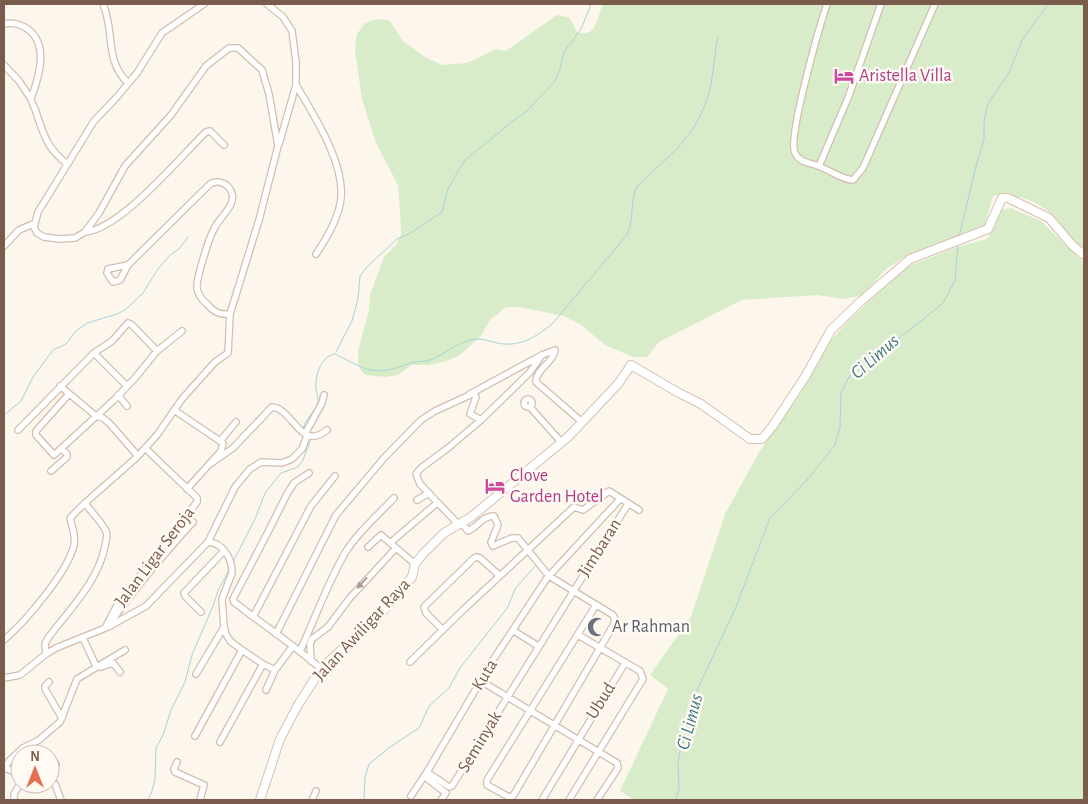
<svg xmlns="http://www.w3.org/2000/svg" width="1088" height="804" viewBox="0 0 1088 804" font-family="'Alegreya Sans',sans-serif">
<rect width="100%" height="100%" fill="#fdf6ec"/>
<path fill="#d8ecc9" d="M603 4H1084V252C1073 241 1064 228 1053 216 1040 201 1015 193 995 195L992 199 985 225 979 229 959 236 946 244 908 255 886 269 863 295 845 299 817 295 742 300 659 342 647 357H633L605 345 581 325 564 316 519 307H506L490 320 481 336 460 355 446 361 429 365H412L398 375 386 377 365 375 360 369 358 362V351L369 310 370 295 384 257 396 245 401 235V226L398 185 376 143 362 99 355 50 357 34 365 23 374 20 381 19 390 21 403 41 425 57 442 65 467 63 496 49 506 51 557 15 570 18 577 32C597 39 597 17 603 4Z
M1011 208 1041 221 1084 263V800H631L632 798 620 791 668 689 650 675 691 617 725 514 761 449 800 394 831 340 848 321 906 267 957 247 987 239 1002 210Z"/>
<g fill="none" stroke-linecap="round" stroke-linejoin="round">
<path stroke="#a5d3da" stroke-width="1" d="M959 237 975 170 984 139V122L988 103 1009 73 1022 40 1048 4
M336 352 352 321 358 299 360 276 367 267 397 239 409 234 442 212 448 189 464 161 513 121 527 111 555 81 560 69 564 52 581 29 591 4
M4 415 21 401 33 377 53 350 66 344 75 332 87 323 117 314 125 310 143 293 158 269 170 255 179 249 188 237
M303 429C305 419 313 414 317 405 319 399 317 394 316 389 315 375 321 356 335 354 369 371 373 377 411 363 418 361 426 362 433 359 445 353 458 343 471 340 479 338 486 340 493 342 518 349 535 338 553 323L627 235C634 220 630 204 636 188 664 158 691 144 706 102 714 82 713 58 718 37
M233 562 255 519 265 493 281 473 298 467 303 460 311 439
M148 800 152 791 155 779 156 748 163 735 171 710 185 682 192 655 213 606 218 591 230 568
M364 800 365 777 369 764 390 747 419 728 429 706 449 688 460 668 508 607 515 589 534 567
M676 800 679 789 678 762 681 748 698 688 736 607 770 518 806 481 835 445 840 427 841 393 849 377 856 369 885 345 899 338 921 321 942 304 947 296 955 280 958 243"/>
<defs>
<path id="street" d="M103 4C115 31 104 60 128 83
M267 4 283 17 292 31 296 62V85L279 144
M827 4C820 25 787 139 795 153 796 155 798 158 800 159 804 163 812 163 818 166 830 170 840 179 853 180L863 168 935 4
M4 24C13 22 21 24 29 30 46 44 41 68 35 87 34 91 32 95 31 98 31 102 35 108 36 112 44 136 47 148 67 164
M4 65 19 81 31 99
M296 85C314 115 344 162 341 198 339 218 327 238 316 254
M819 166 848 98 881 4
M85 232C121 229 179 158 206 132L210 131 224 145
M4 246 19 230 33 224
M128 265 108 269 107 273 113 282 120 280 128 265 210 184C223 177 237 190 231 204 227 213 218 220 214 229 209 238 196 279 197 288 198 295 202 300 207 304 214 312 219 315 230 314
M94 353 127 386
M60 386 96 416 103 418 110 424 138 456
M69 394 36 431V435L54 455 114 400 135 378 157 351 182 331
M470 394 542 355 555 350C554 362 535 370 536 382L582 422
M118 395 127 406
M524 403a4 4 0 1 1 8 0a4 4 0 1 1-8 0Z
M530 407 561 442
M174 410 220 441 236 422
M481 420 530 372 542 355
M18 430 94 353 112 341 128 323 131 324 157 351
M305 434 322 403 324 395
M210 464 233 448 272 407C294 409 300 452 327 430
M51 471 67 457V454L62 449
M309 473 294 483 287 494 268 532 233 599 234 602C263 625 294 645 321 669
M187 489 221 451 223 443 220 441
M417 500 429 493
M461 522 468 531C479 526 482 516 494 516L498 525 491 542 493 546 512 538H518L549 576 613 615 615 619 614 624 513 796 509 797 487 785V780L596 605
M208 542 235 487 250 469 261 462 282 463 292 459 302 449 307 436
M390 543 437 503
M368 547 381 535 415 564
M201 612 185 596 184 593 224 551
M253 617 311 506 335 476
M109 625C135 588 163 555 193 522
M105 628 116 607 197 502V498L193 494 145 448
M443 630 426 613 424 607 473 559 476 557 480 558 500 576
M514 631 538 646
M276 634 336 515 384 458 421 420 435 411 472 394 475 395 476 397 470 414 481 420 448 448 421 468 416 474 420 484 458 524
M83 638 96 666 101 667 113 663 120 672
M4 640C25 622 68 572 74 545 76 536 72 527 70 518L85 503 136 458 157 435 182 399 215 362 228 353 230 314 259 220 278 146 269 94 262 70 238 48H229L206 66 171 115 125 166 99 213 85 232 75 238 59 239 44 237 37 233 34 227 38 212 94 121 116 98 137 73 162 33 204 4
M300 651C315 619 327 584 345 553 357 533 378 515 394 498
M46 654 45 644 48 638C69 610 98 582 105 546 106 542 108 536 106 531 101 521 91 512 85 503
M311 661 310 644 312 639 328 627 349 599 396 548
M410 662 462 611 574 507 583 510 609 491 639 510
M196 674 224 627
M4 678 20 675 46 654 56 648 108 627 146 606 208 542C223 543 232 558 232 573L222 599 224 627 226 634 230 641 242 650 263 664 275 670 293 646
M481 681 617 763 618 768 597 800
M49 682 45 686V689L62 718
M266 690 275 670
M195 736 242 650
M220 742 263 664
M177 762 174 769 175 772 204 785 200 800
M5 768 17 773H20
M50 768 56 764
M4 769 9 761 23 748 39 740 60 722 77 679 125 650
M427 772 449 787 452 786 628 504
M424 776 446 793 441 800
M50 781 55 784 61 800
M411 796 427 772 493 660 547 578 620 499
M14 800V794L20 784
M312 800 316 791
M542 800 625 663
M569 800 643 679 640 671 578 635"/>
<path id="secondary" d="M260 800 280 739 298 705 321 669 384 610 399 593 412 577 415 564 423 554 444 533 471 517 568 437 618 384 631 365 679 393 701 404 750 439H762L772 427 805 377 831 330 860 302 910 259 988 229 1002 198H1008L1049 218 1072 245 1084 255"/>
</defs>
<use href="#street" stroke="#d1beb0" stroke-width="8"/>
<use href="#secondary" stroke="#d6c0b0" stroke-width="10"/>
<use href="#street" stroke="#fff" stroke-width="5.5"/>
<use href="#secondary" stroke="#fff" stroke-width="8"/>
</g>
<defs><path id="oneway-solid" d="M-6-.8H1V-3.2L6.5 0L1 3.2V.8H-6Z" transform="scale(1.25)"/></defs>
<use fill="#af9d94" href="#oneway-solid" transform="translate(362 583) rotate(132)"/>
<defs>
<symbol id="hotel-bare" viewBox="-9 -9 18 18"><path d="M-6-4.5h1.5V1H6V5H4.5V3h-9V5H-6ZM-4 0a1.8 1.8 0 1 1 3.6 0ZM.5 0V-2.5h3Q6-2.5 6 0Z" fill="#d1479c" stroke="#fffaf3" stroke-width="2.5" paint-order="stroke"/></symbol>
<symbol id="mosque-bare" viewBox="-9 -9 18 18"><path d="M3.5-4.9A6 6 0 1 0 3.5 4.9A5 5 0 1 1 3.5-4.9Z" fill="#6b7280" stroke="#fffaf3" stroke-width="2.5" paint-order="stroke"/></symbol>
</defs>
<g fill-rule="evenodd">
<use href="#hotel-bare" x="830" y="62" width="28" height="28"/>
<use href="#hotel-bare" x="481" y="472" width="28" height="28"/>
<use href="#mosque-bare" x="583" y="613" width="28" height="28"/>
</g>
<g text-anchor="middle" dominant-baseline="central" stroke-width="5" stroke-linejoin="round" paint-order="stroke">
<g font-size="18" fill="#b23c85" stroke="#fffaf3" text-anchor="start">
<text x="859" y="76">Aristella Villa</text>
<text x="510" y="476">Clove<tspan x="510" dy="21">Garden Hotel</tspan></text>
</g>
<g font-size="18" fill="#7a5c4d" stroke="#fffaf3">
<text transform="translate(600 548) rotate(-58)">Jimbaran</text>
<text transform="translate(155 557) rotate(-53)">Jalan Ligar Seroja</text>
<text transform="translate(362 630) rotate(-47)">Jalan Awiligar Raya</text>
<text transform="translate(485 675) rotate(-59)">Kuta</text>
<text transform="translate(601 701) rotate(-58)">Ubud</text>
<text transform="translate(480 742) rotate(-59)">Seminyak</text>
</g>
<g font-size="18" fill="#5b616d" stroke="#fffaf3" text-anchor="start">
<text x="612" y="627">Ar Rahman</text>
</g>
<g font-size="19" font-style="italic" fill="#437c86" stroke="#fffaf3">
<text transform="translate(875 357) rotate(-41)">Ci Limus</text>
<text transform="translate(690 722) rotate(-75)">Ci Limus</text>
</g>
</g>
<rect width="1088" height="804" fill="none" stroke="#7a5c4d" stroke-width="10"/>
<g transform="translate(35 769)"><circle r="24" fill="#fffaf3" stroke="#cabbb1"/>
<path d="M0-4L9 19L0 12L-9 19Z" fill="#e76f51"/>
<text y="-8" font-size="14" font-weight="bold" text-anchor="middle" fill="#7a5c4d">N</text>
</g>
</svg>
